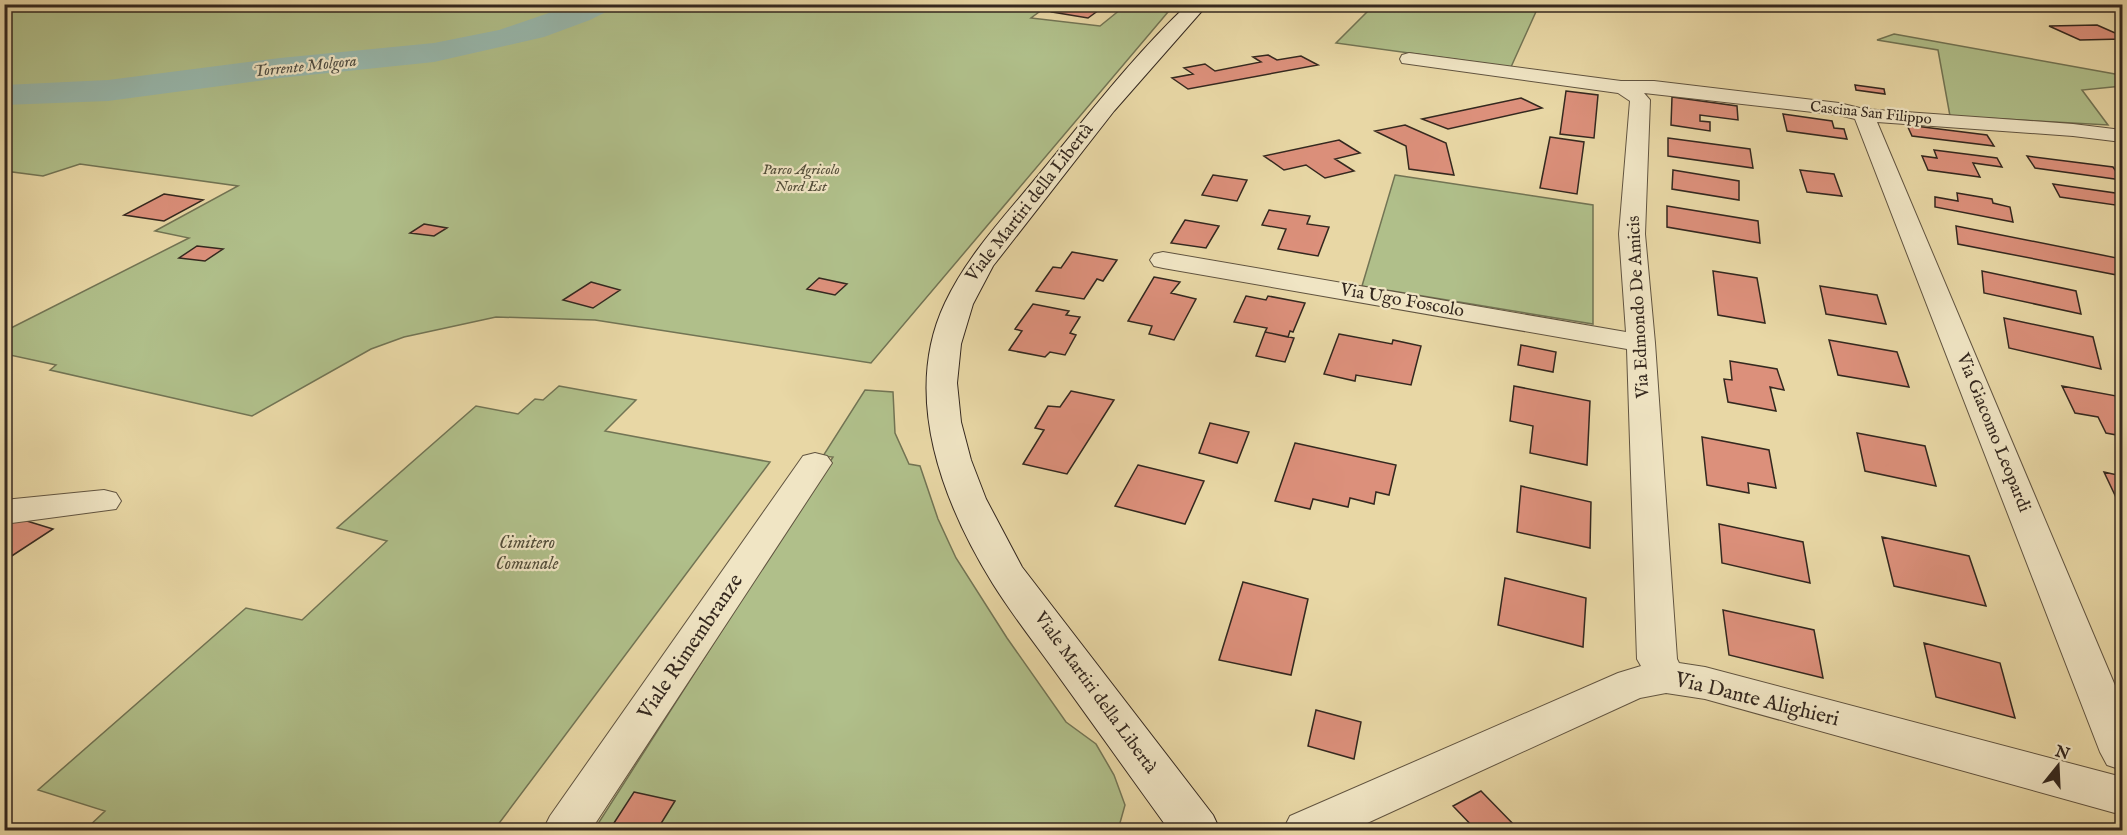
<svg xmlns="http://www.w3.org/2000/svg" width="2127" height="835" viewBox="0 0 2127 835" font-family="'IM FELL English',serif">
<rect width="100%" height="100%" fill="#e8d7a5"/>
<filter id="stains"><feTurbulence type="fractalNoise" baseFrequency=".00333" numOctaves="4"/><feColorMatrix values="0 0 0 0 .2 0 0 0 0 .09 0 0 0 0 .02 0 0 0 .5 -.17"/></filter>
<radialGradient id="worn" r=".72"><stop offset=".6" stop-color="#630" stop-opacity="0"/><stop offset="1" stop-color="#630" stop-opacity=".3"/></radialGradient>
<path fill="#b0bf8a" stroke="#727454" stroke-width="1.5" d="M1050 4 1031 18 1100 26 1126 5 1168 12 871 363 595 320 496 317 404 337 371 349 252 416 50 370 56 365 5 354V331L189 238 155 231 238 186 80 164 43 176 5 171V5Z
M1374 5H1539L1511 67 1336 43Z
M1894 34 2115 74 2122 78V86L2082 90 2108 125 1950 116 1938 50 1877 40Z
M1395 175 1593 205V324L1362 286Z
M559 386 636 400 605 431 770 462 494 830H85L105 811 38 790 246 608 302 620 387 541 337 528 476 406 518 414 535 399 543 400Z
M865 390 893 392 895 433 909 464 920 466 938 519 956 558 1007 638 1066 722 1096 744 1114 775 1125 805 1118 830H594L833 457 823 456Z"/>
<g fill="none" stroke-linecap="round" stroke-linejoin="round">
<path fill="#98b8ad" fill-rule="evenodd" d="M575 4H614L610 10 590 20 544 37 434 62 280 78 108 101 4 105V85L108 80 280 58 434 43 499 30Z"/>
</g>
<path fill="#dc907b" stroke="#34281f" stroke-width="1.5" d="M1063 4H1064L1099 10 1088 18 1052 12Z
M2097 25 2122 36V39L2080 40 2049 26Z
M1268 55 1277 60 1301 56 1318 65 1188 89 1172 78 1193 74 1184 68 1205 64 1215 71 1261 62 1253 57Z
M1855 85 1884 89 1885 94 1856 90Z
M1566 91 1598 95 1594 138 1560 134Z
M1672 97 1737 106 1738 120 1700 115V121L1710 122V131L1671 125Z
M1521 98 1542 108 1448 129 1422 119Z
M1783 114 1832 121 1834 128 1844 129 1847 139 1787 131Z
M1405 125 1446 143 1454 175 1409 169 1406 146 1375 131Z
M1907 125 1987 135 1994 146 1912 136Z
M1550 137 1584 142 1577 194 1540 188Z
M1668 138 1750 149 1753 168 1668 156Z
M1339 140 1360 153 1335 159 1354 171 1325 178 1306 165 1284 170 1264 156Z
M1934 150 1997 158 2002 167 1973 163 1980 177 1928 170 1922 156 1937 158Z
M2027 156 2113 167 2122 180 2035 168Z
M1673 170 1739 181V200L1672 189Z
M1800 170 1834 174 1842 196 1807 192Z
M1213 175 1247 180 1237 201 1202 195Z
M2053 184 2122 194V206L2060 197Z
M1957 193 1992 199 1993 203 2010 207 2013 222 1935 207V197L1958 201Z
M164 194 203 200 164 221 124 215Z
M1667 206 1758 221 1760 243 1667 227Z
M1269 210 1310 216 1307 224 1329 227 1318 256 1278 249 1286 229 1262 225Z
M1185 220 1219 226 1206 248 1171 243Z
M424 224 447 228 434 236 410 233Z
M1956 226 2122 259V276L1958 244Z
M197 246 223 249 205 261 179 258Z
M1072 252 1117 260 1103 281 1097 279 1084 299 1036 291 1053 267 1061 268Z
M1713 271 1757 278 1765 323 1718 315Z
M1982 271 2076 291 2081 314 1984 293Z
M1154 277 1180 282 1171 293 1196 299 1174 340 1149 334 1152 326 1128 321Z
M819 278 847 284 835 295 807 289Z
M591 282 620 290 593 308 563 300Z
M1820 286 1877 295 1886 324 1826 314Z
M1246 296 1266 300 1268 296 1305 303 1293 332 1290 331 1288 337 1265 332 1267 328 1234 322Z
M1033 304 1069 311 1066 315 1080 317 1070 333 1076 335 1065 355 1050 352 1045 357 1009 350 1022 331 1015 329Z
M2004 318 2093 337 2101 369 2009 348Z
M1265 332 1294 338 1285 362 1256 356Z
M1339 334 1392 344 1393 340 1421 346 1411 385 1356 375 1355 381 1324 374Z
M1829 340 1897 352 1909 387 1838 375Z
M1521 345 1556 352 1553 372 1518 365Z
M1730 361 1777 369 1784 390 1770 387 1776 411 1728 402 1724 379 1732 380Z
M1514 386 1590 401 1587 465 1530 453 1533 426 1510 421Z
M2062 386 2122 397V436L2106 433 2098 417 2075 413Z
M1071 391 1114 400 1067 474 1023 464 1044 430 1035 428 1048 406 1060 407Z
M1210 423 1249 432 1237 463 1199 453Z
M1857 433 1925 446 1936 486 1865 471Z
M1702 437 1769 450 1776 488 1748 483 1749 493 1707 485Z
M1295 443 1396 465 1389 495 1376 492 1374 504 1350 498 1348 507 1313 499 1310 509 1275 501Z
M1138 465 1204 481 1185 524 1115 506Z
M2104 472 2122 476V510Z
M1521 486 1591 502 1590 548 1517 532Z
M4 514 53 529 4 561V524L8 522Z
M1719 524 1803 542 1810 583 1722 563Z
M1882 537 1969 556 1986 606 1894 586Z
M1505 578 1586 598 1583 647 1498 625Z
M1243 582 1308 599 1291 675 1219 660Z
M1723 610 1814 630 1823 678 1729 655Z
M1924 643 2000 663 2015 718 1936 697Z
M1316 710 1361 722 1354 759 1308 746Z
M1481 791 1519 830H1476L1453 806Z
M634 792 675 801 657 830H631L612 826Z"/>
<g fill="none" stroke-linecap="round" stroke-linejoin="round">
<defs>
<path id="street" d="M1409 53 1621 81H1654L1839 103 1864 109 2073 124 2122 130V142L2073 136 1877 122 2122 702V770L2107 765 2100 752 1855 119 1839 115 1644 93 1650 100 1645 234 1655 343 1677 659 1679 663 1705 667 2122 777V815L1705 699 1666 693 1640 698 1352 830H1283L1290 816 1618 673 1641 666 1637 659 1627 349 1163 268 1154 266 1150 260 1154 254 1163 252 1626 332 1619 234 1630 101 1618 93 1402 63 1400 59 1402 55Z
M815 453 827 456 832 463 591 830H543L550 816 803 456Z
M104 490 116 493 121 501 116 509 4 524V500Z"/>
<path id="secondary" d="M1188 4H1208L1114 111 993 266 973 304 961 344 957 383 961 422 971 460 986 499 1022 567 1213 815 1220 830H1169C1132 779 1096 728 1059 677 1037 646 1013 616 993 584 943 503 901 396 945 303 968 254 1007 214 1041 172 1088 115 1134 55 1188 4Z"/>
</defs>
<use href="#street" stroke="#615440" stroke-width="2"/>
<use href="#secondary" stroke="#34281f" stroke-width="2"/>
<use href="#street" fill="#f0e5c4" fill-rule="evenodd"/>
<use href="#secondary" fill="#f0e5c4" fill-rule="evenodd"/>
</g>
<g text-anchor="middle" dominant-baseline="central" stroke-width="4.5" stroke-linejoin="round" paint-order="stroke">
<g font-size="15" fill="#34281f" stroke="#f0e5c4">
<text transform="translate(1871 113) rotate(6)">Cascina San Filippo</text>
</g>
<g font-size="15" font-style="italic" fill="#534e3a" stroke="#f0e5c4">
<text x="801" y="169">Parco Agricolo<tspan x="801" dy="17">Nord Est</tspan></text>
</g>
<g font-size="16" font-style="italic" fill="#4d4c42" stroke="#f0e5c4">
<text transform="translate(305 67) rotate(-6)">Torrente Molgora</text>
</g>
<g font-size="18" fill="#34281f" stroke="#f0e5c4">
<text transform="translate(1030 203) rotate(-52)">Viale Martiri della Libertà</text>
<text transform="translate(1402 301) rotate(10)">Via Ugo Foscolo</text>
<text transform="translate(1639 307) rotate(-93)">Via Edmondo De Amicis</text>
<text transform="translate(1993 433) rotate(68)">Via Giacomo Leopardi</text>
<text transform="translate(1095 693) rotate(54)">Viale Martiri della Libertà</text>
</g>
<g font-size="18" font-style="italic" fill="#534e3a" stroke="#f0e5c4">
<text x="527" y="543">Cimitero<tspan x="527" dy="21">Comunale</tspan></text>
</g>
<g font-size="21" fill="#34281f" stroke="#f0e5c4">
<text transform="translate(691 647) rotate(-56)">Viale Rimembranze</text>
<text transform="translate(1757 700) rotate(14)">Via Dante Alighieri</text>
</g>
</g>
<rect width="2127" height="835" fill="none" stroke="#e8d7a5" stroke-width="24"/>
<rect x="6" y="6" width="2115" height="823" fill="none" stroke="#34281f" stroke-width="3"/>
<rect x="12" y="12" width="2103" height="811" fill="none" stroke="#34281f" stroke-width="1.5"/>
<g transform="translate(2058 766) rotate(18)" stroke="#f0e5c4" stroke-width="4.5" paint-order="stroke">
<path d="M0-4.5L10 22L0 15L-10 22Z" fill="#34281f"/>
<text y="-9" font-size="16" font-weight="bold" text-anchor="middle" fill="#34281f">N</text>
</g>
<rect width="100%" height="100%" filter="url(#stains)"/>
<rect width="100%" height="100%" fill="url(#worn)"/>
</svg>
